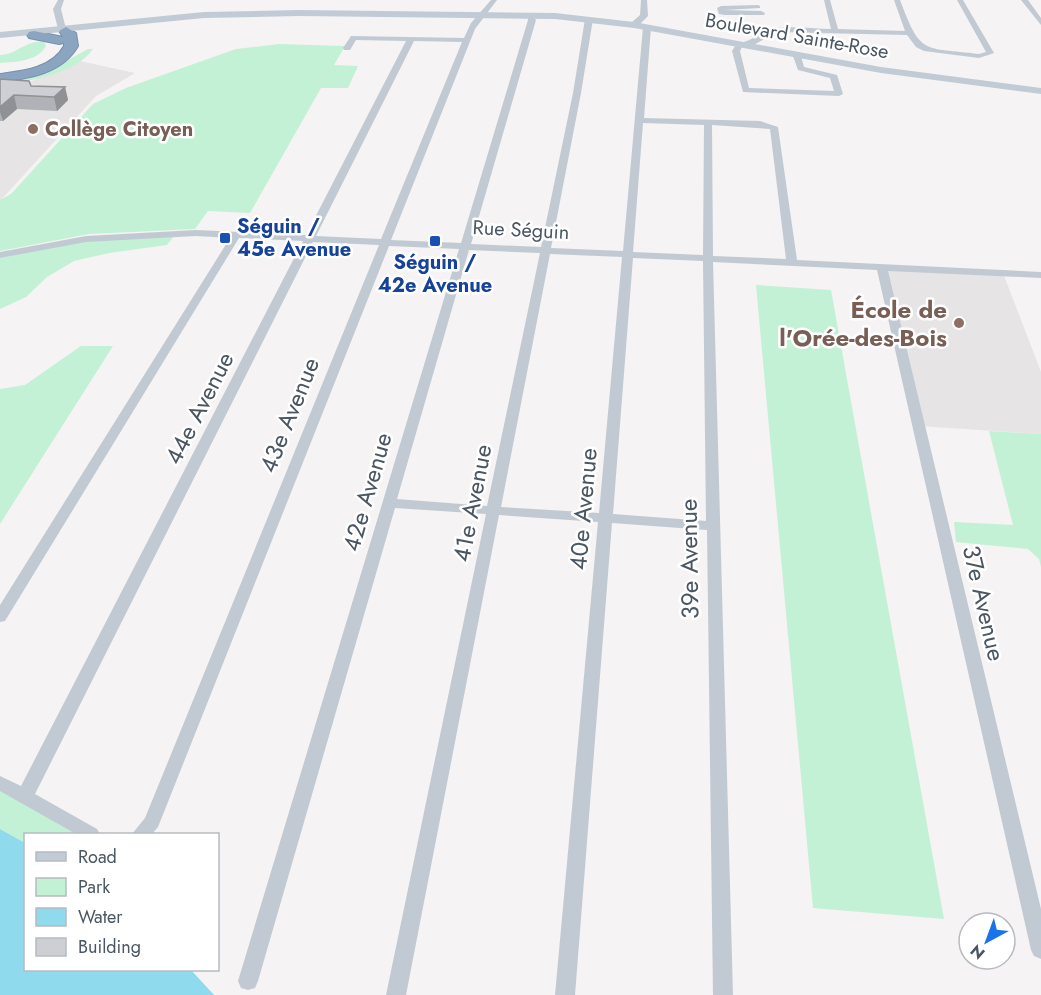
<svg xmlns="http://www.w3.org/2000/svg" width="1041" height="995" viewBox="0 0 1041 995" font-family="Jost,sans-serif">
<rect width="100%" height="100%" fill="#f5f3f3"/>
<path fill="#e6e4e5" d="M80 61 135 73 96 96 0 201V86L32 81Z
M882 267 1003 273 1041 372V434L919 426Z"/>
<path fill="#c3f1d5" d="M44 42 46 46C38 61 16 62 0 63V55C17 55 25 40 44 42Z
M279 44 345 46 334 65 358 66 348 88H321L250 213 208 211 195 229 89 234 0 251V200L11 194 93 104 126 88 236 49Z
M88 49H93C76 74 28 81 0 86V83L46 72Z
M174 236 167 245 109 253 74 261 47 277 26 297 0 309V258L86 241Z
M756 285 831 290 944 919 813 908Z
M81 346H113L0 524V389L25 385Z
M989 431 1041 434V567L1039 559 1028 549 956 542 954 522 1013 525Z
M0 783 91 834H26L25 843 0 829Z"/>
<path fill="#90daee" d="M0 829 25 843 26 970H191L214 995H0Z"/>
<g fill="none" stroke-linecap="round" stroke-linejoin="round">
<defs>
<path id="highway" d="M66 27 76 33 78 46C62 74 29 78 0 82V74C23 71 52 68 64 46V43L59 44 29 38 27 35 29 32 34 31 63 37 59 31Z"/>
</defs>
<use href="#highway" stroke="#7690ad" stroke-width="2"/>
<path fill="#c1cad2" fill-rule="evenodd" d="M58 0H64L61 9 66 29 62 31 58 29 53 9Z
M491 0H497L475 29 391 240 461 243 528 20 527 16 531 14 536 20 471 244 541 247 573 93 585 19 589 17 593 19 581 93 551 248 623 251 643 27 647 25 651 27 644 118 760 121 778 127 797 260 1041 272V278L888 271 1041 909V959L1034 956 1031 950 877 270 713 262 733 995H713L707 530 612 523 575 995H555L598 522 499 515 406 995H386L486 514 395 508 258 981 255 988 248 990 241 988 238 981 459 249 389 246 158 827 152 834H132L145 818 379 245 313 242 35 794 97 829 100 834H76L0 791V776L21 786 303 241 239 238 5 621 0 622V605L230 238 196 236 86 242 0 258V252L86 236 196 230 306 235 406 41 356 40 350 50H344L343 48 351 36 464 38 471 23ZM414 41 462 42 381 239 316 236ZM643 123 704 125 703 255 633 252ZM712 125 770 129 786 259 713 256ZM469 250 540 253 487 506 397 499ZM550 254 622 257 599 513 501 507ZM633 258 703 261 706 521 613 514Z
M641 0H647L648 16 637 27H631V23L640 15Z
M824 0H830L838 29 905 31 894 0H900C921 56 923 47 979 54L986 52 957 0H963L994 53 979 58 924 51 916 47 907 35 777 32 748 48 742 47 740 51 749 88 834 91 830 78 798 70 793 56 797 54 801 56 804 67 837 75 843 94 839 96 743 92 732 51 737 43C751 43 762 30 777 28 794 26 814 29 831 29Z
M1021 0H1028L1041 18V25Z
M758 5 760 6V8L725 10 761 11 765 13 764 15H725L719 14 717 8 721 6Z"/>
<path fill="#c1cbd6" fill-rule="evenodd" d="M299 10 555 13 634 22 881 67 1041 88V94L881 73 634 28 555 19 299 16 204 18 0 38V32L204 12Z"/>
<use href="#highway" fill="#8ba5c1" fill-rule="evenodd"/>
</g>
<path fill="#b0b2b7" d="M0 79 31 86 65 87 68 100 57 111 17 109 3 121H0Z"/>
<path fill="#909195" d="M65 87 68 100 57 111 54 97Z
M14 95 17 109 3 121 0 112V107Z"/>
<path fill="#cdcfd5" stroke="#909195" stroke-width="1.5" d="M0 79 29 81 31 86 65 87 54 97 14 95 0 107Z"/>
<g fill="#8d6e63" stroke="#fff" stroke-width="2">
<circle cx="33" cy="129" r="6"/>
<circle cx="959" cy="323" r="6"/>
</g>
<g fill="#1a4fb4" stroke="#fff" stroke-width="2">
<rect x="219" y="232" width="12" height="12" rx="3"/>
<rect x="429" y="235" width="12" height="12" rx="3"/>
</g>
<g text-anchor="middle" dominant-baseline="central" stroke-width="5" stroke-linejoin="round" paint-order="stroke">
<g font-size="20" fill="#4a5661" stroke="#fff">
<text transform="translate(797 36) rotate(10)">Boulevard Sainte-Rose</text>
<text transform="translate(521 230) rotate(3)">Rue Séguin</text>
</g>
<g font-size="20" font-weight="bold" fill="#785e54" stroke="#fff" text-anchor="start">
<text x="45" y="129">Collège Citoyen</text>
</g>
<g font-size="20" font-weight="bold" fill="#164399" stroke="#fff" text-anchor="start">
<text x="237" y="226">Séguin /<tspan x="237" dy="23">45e Avenue</tspan></text>
<text x="435" y="262" text-anchor="middle">Séguin /<tspan x="435" dy="23">42e Avenue</tspan></text>
</g>
<g font-size="24" font-weight="bold" fill="#785e54" stroke="#fff" text-anchor="end">
<text x="947" y="309">École de<tspan x="947" dy="28">l'Orée-des-Bois</tspan></text>
</g>
<g font-size="24" fill="#4a5661" stroke="#fff">
<text transform="translate(199 408) rotate(-63)">44e Avenue</text>
<text transform="translate(289 415) rotate(-68)">43e Avenue</text>
<text transform="translate(367 492) rotate(-74)">42e Avenue</text>
<text transform="translate(472 503) rotate(-79)">41e Avenue</text>
<text transform="translate(583 509) rotate(-85)">40e Avenue</text>
<text transform="translate(689 559) rotate(-91)">39e Avenue</text>
<text transform="translate(984 603) rotate(77)">37e Avenue</text>
</g>
</g>
<rect x="24" y="833" width="195" height="138" fill="#ffffff" stroke="#b7bbc0" stroke-width="1.5"/>
<rect x="36" y="852" width="30" height="9" fill="#c1cbd6" stroke="#b7bbc0" stroke-width="1.5"/>
<text x="78" y="863" font-size="18" fill="#4a5661">Road</text>
<rect x="36" y="878" width="30" height="18" fill="#c3f1d5" stroke="#b7bbc0" stroke-width="1.5"/>
<text x="78" y="893" font-size="18" fill="#4a5661">Park</text>
<rect x="36" y="908" width="30" height="18" fill="#90daee" stroke="#b7bbc0" stroke-width="1.5"/>
<text x="78" y="923" font-size="18" fill="#4a5661">Water</text>
<rect x="36" y="938" width="30" height="18" fill="#cdcfd5" stroke="#b7bbc0" stroke-width="1.5"/>
<text x="78" y="953" font-size="18" fill="#4a5661">Building</text>
<g transform="translate(987 941) rotate(221)"><circle r="28" fill="#ffffff" stroke="#b7bbc0" stroke-width="1.5"/>
<path d="M0-4.5L10 22L0 15L-10 22Z" fill="#1a73e8"/>
<text y="-9" font-size="16" font-weight="bold" text-anchor="middle" fill="#4a5661">N</text>
</g>
</svg>
